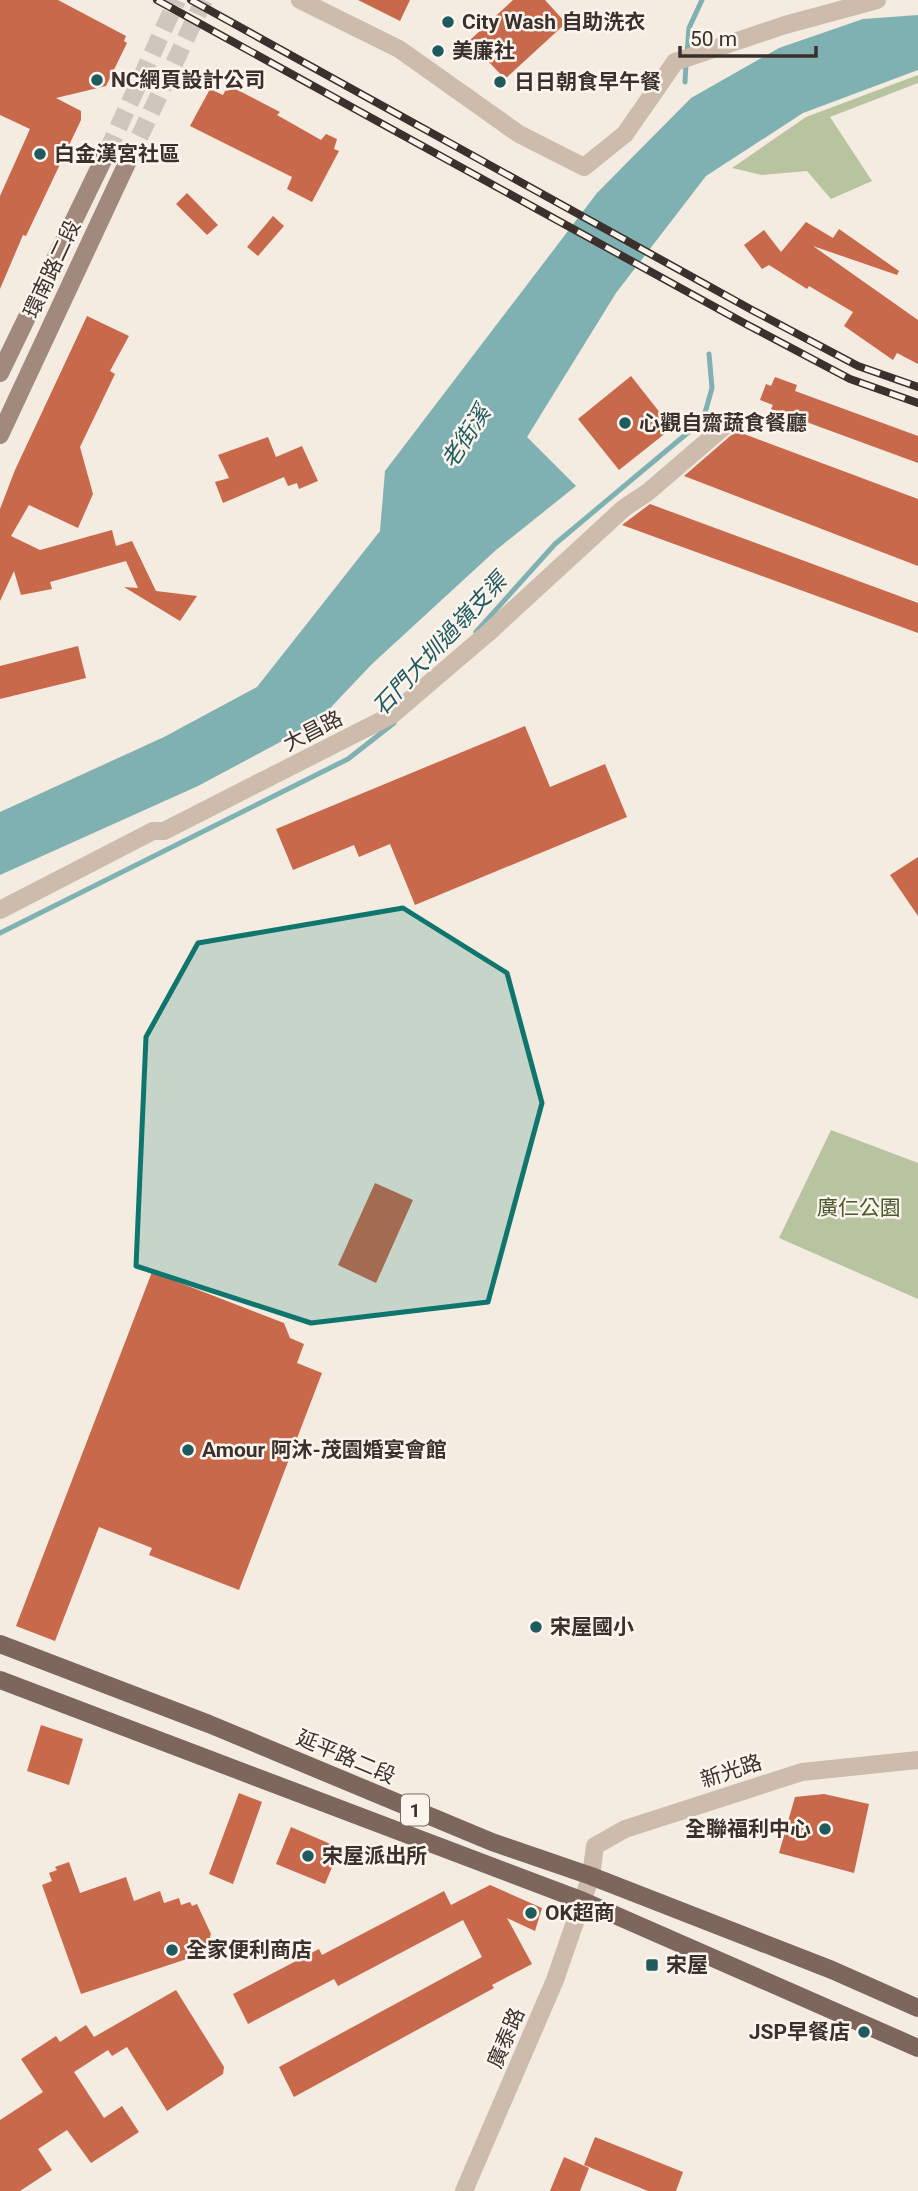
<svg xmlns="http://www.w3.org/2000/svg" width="918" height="2191" viewBox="0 0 918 2191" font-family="Roboto,'Noto Sans TC',sans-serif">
<rect width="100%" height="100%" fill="#f4ebe1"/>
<path fill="#b8c4a0" d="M918 75V83L830 117 872 181 831 199 807 171 762 175 732 168 806 117Z
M831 1130 918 1163V1299L779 1238Z"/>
<path fill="#7fb0b2" d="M918 15V70L803 113 706 176 616 293 527 437 576 486 496 550 372 664 316 723 198 786 0 875V812L164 737 257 687 380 531 385 471 597 193 691 98 779 48 863 19Z"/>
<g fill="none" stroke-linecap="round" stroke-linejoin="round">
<path stroke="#7fb0b2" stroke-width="5" d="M687 53 689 28 702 0
M685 82 686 63
M476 632 555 544 703 420 712 388 709 354
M0 933 348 759 394 723"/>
</g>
<path fill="#c8694b" d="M0 0H58L126 36 124 41 127 43 106 86 56 98 81 111V120L26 236 23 235 0 289V196L30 129 0 115Z
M358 0H410L400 21Z
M513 0H545L566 23 505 79 469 41Z
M228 85 280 112 277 115 321 140 326 134 337 139 334 149 339 151 312 202 287 189 292 177 190 126 210 89 223 95Z
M187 193 218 225 207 235 176 204Z
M273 216 284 226 258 256 247 247Z
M806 222 833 238 839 229 899 271 897 275 813 246 918 320V364L897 353 893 360 844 326 853 312 809 286 807 289 769 265 762 269 744 245 764 230 781 252Z
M87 316 129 336 110 371 115 374 80 447 93 494 78 528 29 505 11 536 40 550 112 530 116 546 132 541 156 591 197 596 180 621 124 587 138 588 126 561 50 582 52 589 21 595 14 571 0 601V509L15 470Z
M631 376 672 428 619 470 578 419Z
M775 377 797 385 795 391 918 436V463L771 409 773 405 760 400 766 384 771 386Z
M736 431 918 499V566L684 476Z
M268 437 276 457 302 446 318 481 299 489 297 483 288 486 284 477 223 503 215 482 229 478 218 455Z
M650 504 918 603V633L622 525Z
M78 646 86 678 0 699V666Z
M525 726 550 787 605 764 627 817 415 905 390 844 359 857 354 845 293 870 276 829Z
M918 857V916L890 875Z
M375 1183 413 1200 376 1283 338 1265Z
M152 1272 284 1323 290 1338 304 1344 297 1363 322 1373 239 1590 149 1555 152 1548 99 1527 55 1641 16 1626Z
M41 1725 83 1739 69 1785 27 1771Z
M239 1793 262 1802 233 1884 209 1874Z
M824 1794 869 1804 854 1873 779 1853 795 1797Z
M291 1827 340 1848 325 1884 276 1864Z
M69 1862 80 1893 126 1877 134 1901 160 1891 164 1903 179 1898 181 1905 190 1902 192 1906 197 1904 211 1934 205 1953 81 1994 42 1885 52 1881 49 1873 57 1870 55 1867Z
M490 1885 542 1908 535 1931 507 1918 532 1964 492 1985 494 1988 294 2097 279 2067 482 1957 463 1920 338 1986 334 1979 248 2024 233 1994 319 1949 322 1955 444 1891 451 1905Z
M176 1990 224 2067 223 2074 167 2111 127 2047 112 2056 108 2050 74 2072 104 2118 122 2106 139 2132 91 2163 67 2130 38 2149 52 2170 20 2191H0V2120L43 2092 21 2059 56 2036 60 2042 86 2025 94 2037Z
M595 2137 683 2172 676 2191H648L584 2165Z
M564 2157 589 2168 580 2191H550Z"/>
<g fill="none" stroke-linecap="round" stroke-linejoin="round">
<path stroke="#cfc6bd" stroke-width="18" stroke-dasharray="18 9" stroke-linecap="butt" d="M107 152 177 0
M128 161 204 0"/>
<path stroke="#cdbbac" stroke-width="18" d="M300 0 399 49 519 134 584 167 625 134 675 62 785 25 877 0
M0 910 153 831H164L392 715 488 633 624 508 648 492 733 419
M464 2191 555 1980 591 1876 595 1846 625 1829 802 1772 918 1760"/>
<path stroke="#a18a7d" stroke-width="18" d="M0 373 107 152
M0 435 128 161"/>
<path stroke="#7d675c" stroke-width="18" d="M0 1644 209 1724 492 1842 591 1876 832 1970 918 2008
M0 1680 583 1901 918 2048"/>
<defs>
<path id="rail" d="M157 0 744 323 850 379 918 403
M191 0 752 310 858 366 918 387"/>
</defs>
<use href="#rail" stroke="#3b302b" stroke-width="8"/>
<use href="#rail" stroke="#fbf5ee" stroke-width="5" stroke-dasharray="16" stroke-linecap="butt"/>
</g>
<path fill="#0f766e" fill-opacity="0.2" stroke="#0f766e" stroke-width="5" stroke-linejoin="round" d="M403 908 507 973 542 1103 488 1302 311 1323 136 1266 146 1037 198 943Z"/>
<g fill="#1f5a5e" stroke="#fbf5ee" stroke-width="2.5">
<circle cx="448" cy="22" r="7"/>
<circle cx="438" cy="51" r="7"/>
<circle cx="97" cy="80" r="7"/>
<circle cx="500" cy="82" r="7"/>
<circle cx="40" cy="154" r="7"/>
<circle cx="625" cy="423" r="7"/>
<circle cx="188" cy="1450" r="7"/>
<circle cx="536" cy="1627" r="7"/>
<circle cx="825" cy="1829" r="7"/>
<circle cx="308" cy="1856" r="7"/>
<circle cx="531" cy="1913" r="7"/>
<circle cx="172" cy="1950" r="7"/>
<rect x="645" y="1958" width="14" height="14" rx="3.5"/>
<circle cx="864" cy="2032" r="7"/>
</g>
<g text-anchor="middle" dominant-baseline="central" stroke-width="5" stroke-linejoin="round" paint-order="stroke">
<rect fill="#fbf5ee" stroke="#756b66" stroke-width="2" x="401" y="1794.5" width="28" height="31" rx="5"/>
<g font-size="19" font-weight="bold" fill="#3b302b">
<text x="415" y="1810">1</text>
</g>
<g font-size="21" font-weight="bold" fill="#3b302b" stroke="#fbf5ee" text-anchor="start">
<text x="462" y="22">City Wash 自助洗衣</text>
<text x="452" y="51">美廉社</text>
<text x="111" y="80">NC網頁設計公司</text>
<text x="514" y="82">日日朝食早午餐</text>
<text x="54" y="154">白金漢宮社區</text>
<text x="639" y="423">心觀自齋蔬食餐廳</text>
<text x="202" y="1450">Amour 阿沐-茂園婚宴會館</text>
<text x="550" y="1627">宋屋國小</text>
<text x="811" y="1829" text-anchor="end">全聯福利中心</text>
<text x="322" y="1856">宋屋派出所</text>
<text x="545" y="1913">OK超商</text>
<text x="186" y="1950">全家便利商店</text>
<text x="666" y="1965">宋屋</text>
<text x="850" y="2032" text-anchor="end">JSP早餐店</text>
</g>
<g font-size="21" fill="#3b302b" stroke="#fbf5ee">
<text transform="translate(52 269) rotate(-65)">環南路二段</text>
<text transform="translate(313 731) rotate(-27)">大昌路</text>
<text transform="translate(346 1757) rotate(23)">延平路二段</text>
<text transform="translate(731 1771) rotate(-18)">新光路</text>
<text transform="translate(506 2038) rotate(-67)">廣泰路</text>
</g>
<g font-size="21" fill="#4a5a2e" stroke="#fbf5ee">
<text x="859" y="1208">廣仁公園</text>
</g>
<g font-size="23" font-style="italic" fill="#1f5a5e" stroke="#fbf5ee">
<text transform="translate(466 437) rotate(-57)">老街溪</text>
<text transform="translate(440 644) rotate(-47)">石門大圳過嶺支渠</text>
</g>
</g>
<path d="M680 46v10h136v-10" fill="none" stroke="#3b302b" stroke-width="3.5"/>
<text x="690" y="46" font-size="21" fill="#3b302b" stroke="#fbf5ee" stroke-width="5" paint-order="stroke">50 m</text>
</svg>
